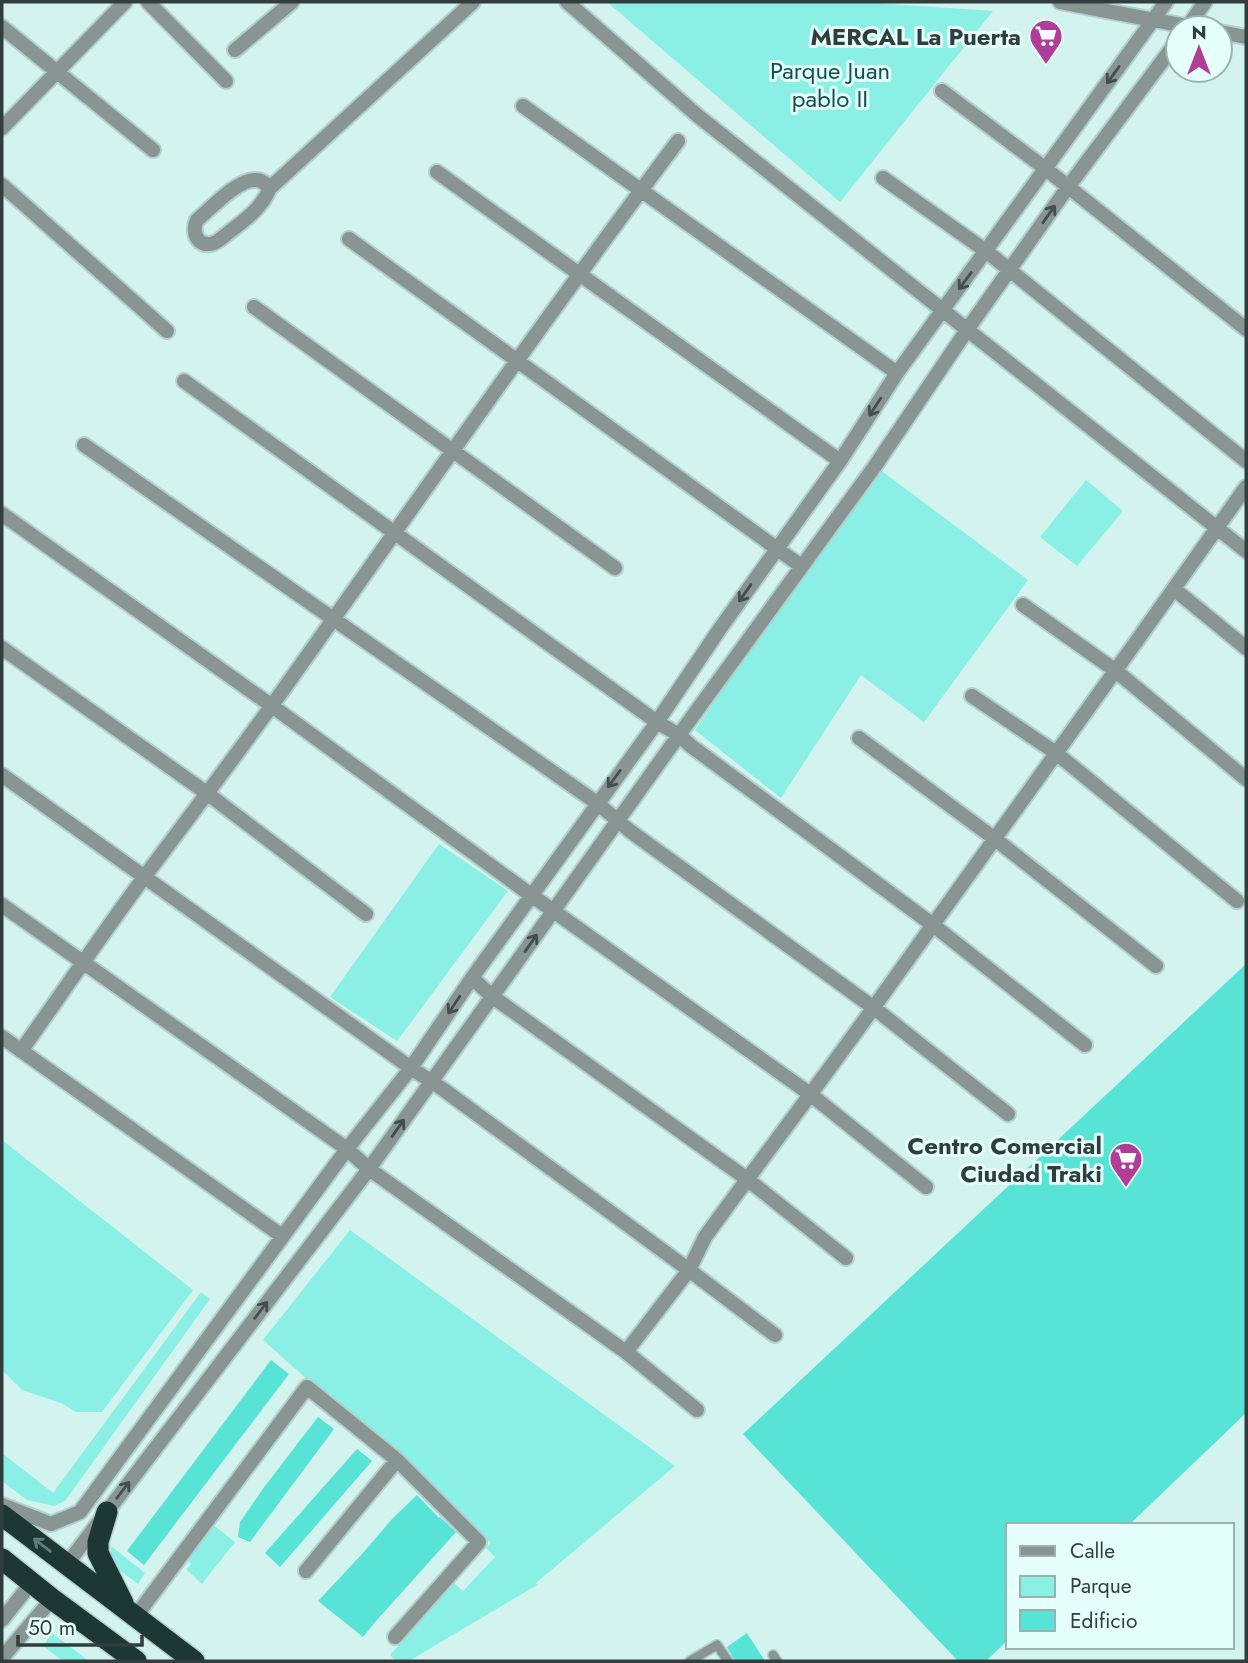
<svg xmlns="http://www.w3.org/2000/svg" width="1248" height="1663" viewBox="0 0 1248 1663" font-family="Jost,sans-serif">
<rect width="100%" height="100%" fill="#d3f3ef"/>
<path fill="#8af0e5" d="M607 2H861L993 11 840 202Z
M875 466 1028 580 924 722 861 675 781 798 695 730Z
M1086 480 1123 511 1077 566 1040 537Z
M439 844 508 891 397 1041 330 997Z
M2 1140 193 1290 102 1412H76L61 1403 22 1390 2 1370Z
M350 1230 675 1466 536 1583 537 1585 409 1661H396L390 1655 454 1583 463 1591 495 1557 486 1548 491 1543 263 1340Z
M201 1292 210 1299 65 1501 54 1506 27 1500 2 1481V1453L53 1493Z
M212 1524 235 1542 202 1584 186 1569 191 1564 186 1559Z
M111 1546 145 1573 138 1584C124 1573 108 1565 111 1546Z
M52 1633 89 1661H63L43 1646Z"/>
<path fill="#57e3d6" d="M1246 964V1413L1129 1525H1008V1640L986 1661H958L743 1434Z
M271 1360 289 1374 144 1565 127 1551Z
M318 1417 334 1429 250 1542 238 1537 240 1522 265 1486Z
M357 1449 372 1461 280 1567 265 1553Z
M417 1495 439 1518 440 1517 456 1532 376 1621 363 1637 318 1601 362 1554 393 1518Z
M747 1633 765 1661H735L727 1647Z"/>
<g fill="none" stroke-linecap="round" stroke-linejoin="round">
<defs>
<path id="lane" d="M773 1655 777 1661
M690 1661 717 1645 728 1661"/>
<path id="street" d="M148 2 226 81
M567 2 698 116 1246 551
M1060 2 1196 28
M2 27 153 150
M1187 28 1205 2
M1220 32 1246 37
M235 50 292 2
M942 91 1046 169 1246 329
M523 106 897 373
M2 128 125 2
M437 172 840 461
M883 178 986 251 1246 461
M2 185 167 331
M270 188C266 184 262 180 256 180 239 178 210 209 197 220 191 232 198 249 214 243 219 241 224 236 228 233 245 220 262 208 270 188L473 2
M349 239 801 566
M254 307 615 568
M184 381 657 722 679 735 691 746 933 925 1085 1045
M84 445 597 803 630 831 874 1008 1008 1114
M2 514 272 706 531 895 810 1094 926 1187
M1174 589 1246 648
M1023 605 1116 671 1246 779
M2 648 208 794 366 914
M972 696 1056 753 1237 901
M859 738 995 839 1156 966
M2 775 411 1068 444 1090 689 1270 775 1335
M2 905 347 1149 369 1169 626 1352 697 1410
M472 978 493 997 747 1179 846 1258
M2 1037 282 1236
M21 1051C62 993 103 933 145 876 188 819 231 762 273 704 407 516 539 326 678 141
M626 1352 689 1270 705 1237C761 1160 819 1084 874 1007 999 834 1123 661 1246 487
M2 1505 51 1524 80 1512 347 1149 411 1068 472 978 657 722 719 630 840 461 897 373 1166 2
M67 1564 369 1169 679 735 875 466 967 330 1068 187 1178 40
M306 1571 397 1460
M136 1616 307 1387 397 1460 479 1542 395 1637
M2 1620 32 1582
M2 1658 52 1599"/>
<path id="highway" d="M107 1512 98 1542V1553L123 1603
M2 1515 194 1661
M2 1559 52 1599 136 1661"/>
</defs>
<use href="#lane" stroke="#b3cfcb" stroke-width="12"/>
<use href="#street" stroke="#b3cfcb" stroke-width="18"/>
<use href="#highway" stroke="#b3cfcb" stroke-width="24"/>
<use href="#lane" stroke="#889593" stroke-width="9"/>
<use href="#street" stroke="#889593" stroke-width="14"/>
<use href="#highway" stroke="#1c3734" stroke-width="21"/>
</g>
<defs><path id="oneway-shaft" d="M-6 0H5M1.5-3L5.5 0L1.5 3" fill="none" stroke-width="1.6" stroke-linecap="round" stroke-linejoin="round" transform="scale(1.75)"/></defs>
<g stroke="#424f4e">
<use href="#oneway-shaft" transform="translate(1113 75) rotate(126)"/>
<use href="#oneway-shaft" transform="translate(1049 214) rotate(-55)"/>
<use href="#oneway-shaft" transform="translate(965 281) rotate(126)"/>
<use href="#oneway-shaft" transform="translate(875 407) rotate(123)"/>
<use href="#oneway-shaft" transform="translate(745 593) rotate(125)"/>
<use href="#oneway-shaft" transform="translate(614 779) rotate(126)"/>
<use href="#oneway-shaft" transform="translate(531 943) rotate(-55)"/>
<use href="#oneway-shaft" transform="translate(454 1005) rotate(124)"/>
<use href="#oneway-shaft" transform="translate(398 1128) rotate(-55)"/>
<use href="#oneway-shaft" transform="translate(261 1310) rotate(-53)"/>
<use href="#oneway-shaft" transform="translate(123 1490) rotate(-53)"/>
</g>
<use stroke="#627d7a" href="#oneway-shaft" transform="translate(42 1545) rotate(-143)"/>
<defs>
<symbol id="supermarket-pin" viewBox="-11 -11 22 30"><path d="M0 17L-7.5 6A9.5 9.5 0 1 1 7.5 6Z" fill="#b03e99" stroke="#e5fffb"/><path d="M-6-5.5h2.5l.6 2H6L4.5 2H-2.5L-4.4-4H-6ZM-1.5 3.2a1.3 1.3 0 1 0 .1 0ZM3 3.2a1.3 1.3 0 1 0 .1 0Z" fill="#fff"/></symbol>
</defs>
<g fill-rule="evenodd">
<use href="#supermarket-pin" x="1027" y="17" width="38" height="52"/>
<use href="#supermarket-pin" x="1107" y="1140" width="38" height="52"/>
</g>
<g text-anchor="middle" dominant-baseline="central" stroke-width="6" stroke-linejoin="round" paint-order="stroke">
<g font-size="24" font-weight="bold" fill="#313e3d" stroke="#e5fffb" text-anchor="end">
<text x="1021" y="36">MERCAL La Puerta</text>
<text x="1102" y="1145">Centro Comercial<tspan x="1102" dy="28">Ciudad Traki</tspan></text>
</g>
<g font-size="24" fill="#13504a" stroke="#e5fffb">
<text x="830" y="70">Parque Juan<tspan x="830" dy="28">pablo II</tspan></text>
</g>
</g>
<rect width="1248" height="1663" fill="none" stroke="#313e3d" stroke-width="7"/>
<rect x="1006" y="1523" width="228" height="126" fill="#e5fffb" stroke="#9db2af" stroke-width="2"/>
<rect x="1020" y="1546" width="35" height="10" fill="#889593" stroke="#9db2af" stroke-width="2"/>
<text x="1070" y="1558" font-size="21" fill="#313e3d">Calle</text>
<rect x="1020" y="1576" width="35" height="21" fill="#8af0e5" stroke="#9db2af" stroke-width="2"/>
<text x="1070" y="1593" font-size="21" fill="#313e3d">Parque</text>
<rect x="1020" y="1610" width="35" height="21" fill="#57e3d6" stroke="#9db2af" stroke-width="2"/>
<text x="1070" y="1628" font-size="21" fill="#313e3d">Edificio</text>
<g transform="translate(1199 49)"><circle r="33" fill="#e5fffb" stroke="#9db2af" stroke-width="2"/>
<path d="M0-5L12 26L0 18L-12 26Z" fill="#b03e99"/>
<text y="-10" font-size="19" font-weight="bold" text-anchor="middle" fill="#313e3d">N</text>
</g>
<path d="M18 1635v10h124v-10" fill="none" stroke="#313e3d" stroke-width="3.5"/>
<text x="28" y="1635" font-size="21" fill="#313e3d" stroke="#e5fffb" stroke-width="5" paint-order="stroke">50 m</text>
</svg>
